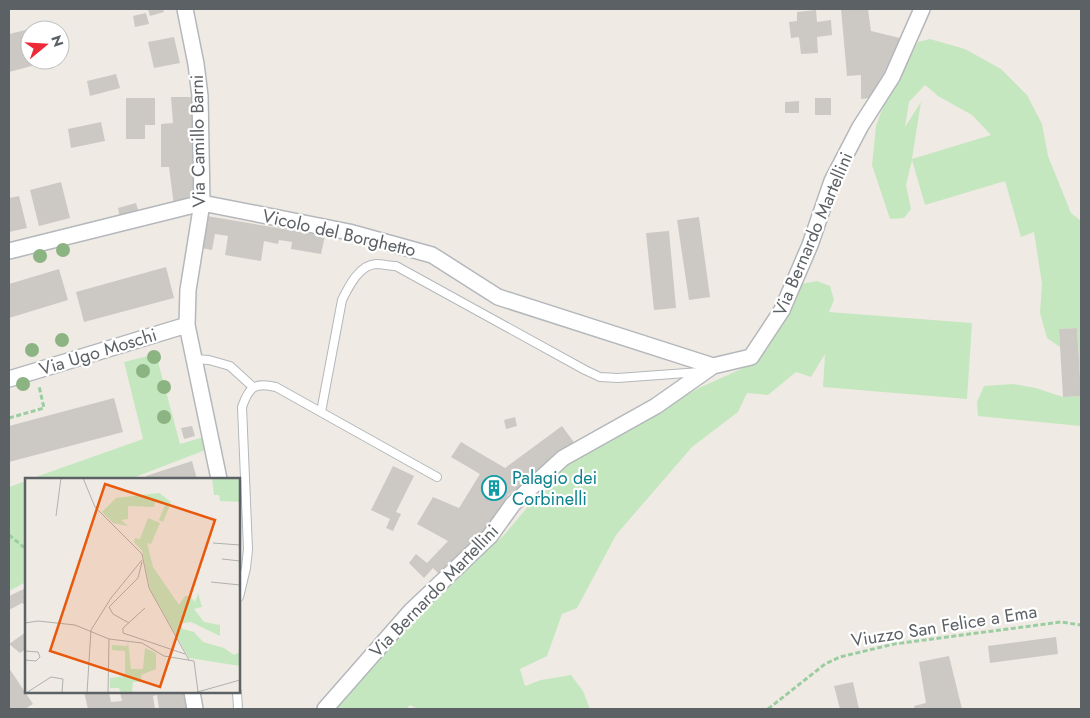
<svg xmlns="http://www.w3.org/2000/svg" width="1090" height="718" viewBox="0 0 1090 718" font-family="Jost,sans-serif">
<rect width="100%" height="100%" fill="#efebe4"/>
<path fill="#c5e7bf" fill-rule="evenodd" d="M930 39 965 49 1001 69 1027 95 1042 124 1048 156 1071 213 1081 221V426L978 416 977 402 984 386 1013 384 1036 388 1063 397 1081 396 1077 328 1059 329 1060 347 1047 338 1040 313 1042 284 1034 232 1021 237 1005 181 925 205 912 160 906 185 911 209 904 218 890 219 872 165 876 126 885 101 918 42ZM925 85 938 96 972 115 991 135 912 159 921 102 905 127 909 102Z
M817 281 830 286 834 300 829 312 972 323 967 399 823 387 825 354 811 377 796 372 768 395 747 393 738 412 692 447 616 535 577 608 562 614 547 656 520 669 525 686 541 680 571 675 583 691 590 709H417L410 705 407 709H332L407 624 504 535 559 470 579 455 699 388 741 369 767 350 801 284Z
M156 354 180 444 204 437 208 449 130 479H30L143 439 124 362Z
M26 481V582L9 591V487Z"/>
<path fill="#ccc8c3" d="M148 9H163L164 12 150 16Z
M841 9H868L871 31 900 38 884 73 870 98 861 99V75L847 76Z
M816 10 817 22 831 20 832 35 817 37 818 53 801 54 799 37 791 38 789 22 797 21V12Z
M146 13 149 24 135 27 133 16Z
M30 29V60H43V63L9 72V34Z
M174 37 180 63 154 68 148 42Z
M116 74 120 88 90 96 87 81Z
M171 97H194L193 138 194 178 199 201 174 206 169 167H161V124L173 123Z
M126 98H155V125H145V139H126Z
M815 98H831V115H815Z
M799 101V113H785V102Z
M101 122 105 141 71 148 68 129Z
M61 182 70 218 39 226 30 190Z
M19 196 27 228 9 232V198Z
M136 203 139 213 120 218 118 208Z
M207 216 325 236 321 254 291 249 292 242 279 240 278 244 264 241 261 261 225 255 228 236 215 234 212 250 201 248Z
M699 217 710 297 689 300 677 220Z
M669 231 676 308 654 310 646 233Z
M166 267 174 298 84 322 76 292Z
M59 269 68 300 9 318V284Z
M1077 328 1081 396 1063 397 1059 329Z
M114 398 123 432 9 462V426Z
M515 417 517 426 506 429 504 420Z
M192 426 195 436 184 439 181 428Z
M562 426 576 445 508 495 493 525 441 576 433 568 424 578 409 563 416 554 427 563 448 541 417 524 433 497 459 508 480 474 451 457 461 442 505 468Z
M192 461 197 479H146V476Z
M393 466 414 476 396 512 401 514 393 531 386 528 390 519 371 510Z
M26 588V605L22 603 9 610V596Z
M26 632V649L20 653 9 644Z
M1056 637 1058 654 990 663 988 646Z
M949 656 962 709H915L914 706 926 703 919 662Z
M9 668 33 704 25 709H9Z
M853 682 859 709H840L834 686Z
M84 692H109L111 702 122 701 120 692H188L191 709H159L157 695 153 696 155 709H88Z"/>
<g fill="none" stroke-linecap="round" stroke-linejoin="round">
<defs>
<path id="lane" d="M194 359 209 360 230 366 253 387
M321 412 342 300C349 286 359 265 376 264 382 264 390 266 396 266L585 370 600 377 618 378 700 372
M239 597 246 568 248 549 242 407C249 387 254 382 276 387L437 477
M237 692 238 709"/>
<path id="street" d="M185 9 196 64 200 96 202 203 188 290 187 325 219 479
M9 251 202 203 349 232 432 255 498 297 713 366
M9 379 187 325
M192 692 195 709
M325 709 411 611 490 536 513 504 563 458 656 406 713 366 751 357 782 310 810 245 832 181 860 127 892 77 922 9"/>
</defs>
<use href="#lane" stroke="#b4b7bb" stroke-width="10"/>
<use href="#street" stroke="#b4b7bb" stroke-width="18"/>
<path stroke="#9bcda1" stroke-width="3" stroke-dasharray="5 2.5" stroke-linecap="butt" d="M9 418 44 408 39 386
M9 535 26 549
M768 709 825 664 840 657 894 644 1061 622 1081 625"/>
<use href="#lane" stroke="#fff" stroke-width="8"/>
<use href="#street" stroke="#fff" stroke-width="15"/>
</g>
<g fill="#8cb382">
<circle cx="63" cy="250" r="7"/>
<circle cx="40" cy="256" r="7"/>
<circle cx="62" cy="340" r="7"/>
<circle cx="32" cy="350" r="7"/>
<circle cx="154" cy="357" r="7"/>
<circle cx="143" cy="371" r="7"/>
<circle cx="23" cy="384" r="7"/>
<circle cx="164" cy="387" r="7"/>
<circle cx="164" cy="417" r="7"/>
</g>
<defs>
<symbol id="building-ring" viewBox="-11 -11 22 22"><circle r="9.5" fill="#fff" stroke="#0f9aa8" stroke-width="1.5"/><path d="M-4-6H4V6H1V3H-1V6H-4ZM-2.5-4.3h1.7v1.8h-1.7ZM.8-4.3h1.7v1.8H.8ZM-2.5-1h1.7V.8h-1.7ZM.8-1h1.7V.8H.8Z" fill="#0f9aa8"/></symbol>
</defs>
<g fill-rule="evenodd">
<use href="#building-ring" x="480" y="474" width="28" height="28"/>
</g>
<g text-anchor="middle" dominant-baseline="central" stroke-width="4.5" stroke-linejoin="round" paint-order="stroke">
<g font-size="18" fill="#5c6165" stroke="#fff">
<text transform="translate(198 141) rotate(-91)">Via Camillo Barni</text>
<text transform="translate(339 233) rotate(13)">Vicolo del Borghetto</text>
<text transform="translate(813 234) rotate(-67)">Via Bernardo Martellini</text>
<text transform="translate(98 352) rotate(-17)">Via Ugo Moschi</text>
<text transform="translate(434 591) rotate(-46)">Via Bernardo Martellini</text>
<text transform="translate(944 626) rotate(-9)">Viuzzo San Felice a Ema</text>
</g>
<g font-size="18" fill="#0d838f" stroke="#fff" text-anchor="start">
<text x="512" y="478">Palagio dei<tspan x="512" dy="21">Corbinelli</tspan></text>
</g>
</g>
<g transform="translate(25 478)">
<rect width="215" height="215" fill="#efebe4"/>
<path d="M187 0H215V24L195 23 194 17H189ZM134 15 146 24 138 44 134 42 140 27 130 24 129 29 103 28V41L96 42 103 48 88 45 77 34 91 20ZM123 40 135 45 126 66 122 65 128 89 154 127 160 118H165L170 124 173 115 177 129 169 131 179 144 195 147V158L166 144 154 146 158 151 169 154 178 164 199 170 209 177 215 174V188L164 180 125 111 117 73 109 64 110 60 115 61ZM103 164 106 191H118L120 170 131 175V191L116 197 117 204H108L107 214 96 215 94 210H85V200L100 198V173L87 172V167L102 168Z" fill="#c5e7bf"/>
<path fill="none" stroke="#b0b0ad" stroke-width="1" d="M58 0 70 29 117 76 124 110 164 182M31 38 36 0M188 65 215 67M197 81 215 83M186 104 215 107M120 130 98 150V155L160 176M0 145 13 143 50 147 84 161 117 165 139 178 169 183 173 214M104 145 88 136 84 129 113 100 117 84M0 173 13 174 15 179 11 183 0 182M1 215 26 199 38 201 37 215M62 215 66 152 86 120 117 82M83 215 84 161M169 215 215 202"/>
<path fill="#e8590c" fill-opacity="0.15" stroke="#e8590c" stroke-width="2.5" d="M80 6 190 42 135 209 25 173Z"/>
<rect width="215" height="215" fill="none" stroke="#5c6165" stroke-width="2.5"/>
</g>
<rect width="1090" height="718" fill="none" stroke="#5c6165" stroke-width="20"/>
<g transform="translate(45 45) rotate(72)"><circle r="24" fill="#ffffff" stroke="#bec0c1"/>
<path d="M0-4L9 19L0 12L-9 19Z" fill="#ed2b38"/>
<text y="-8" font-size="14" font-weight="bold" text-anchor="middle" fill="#5c6165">N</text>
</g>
</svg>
